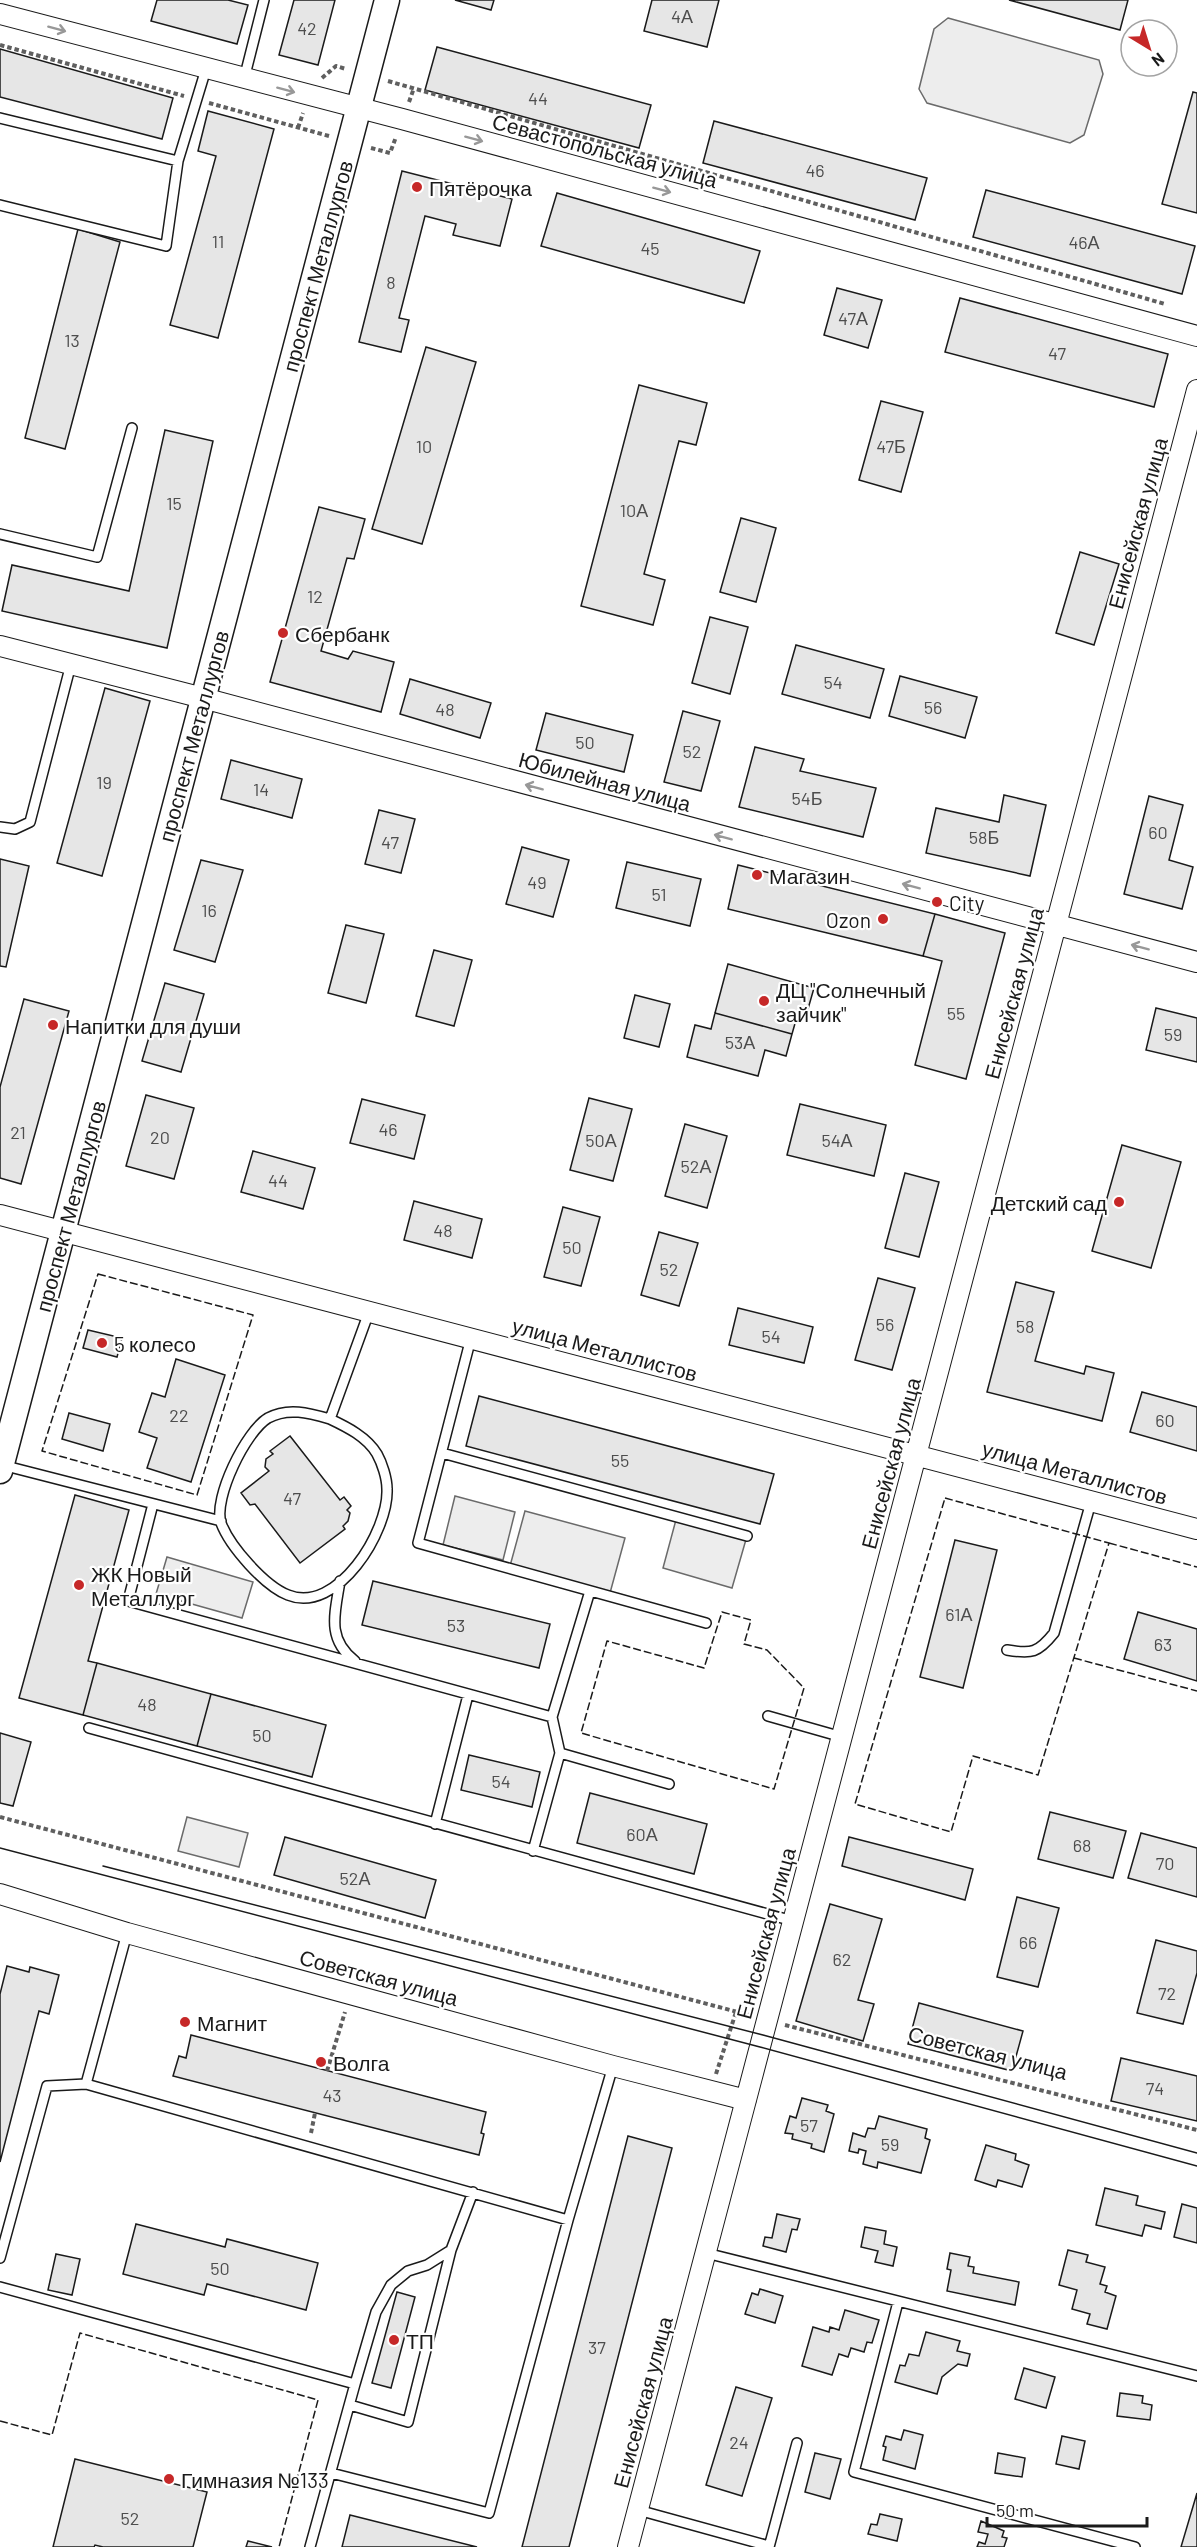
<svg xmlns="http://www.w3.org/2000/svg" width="1197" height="2547" viewBox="0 0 1197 2547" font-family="Barlow,sans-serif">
<rect width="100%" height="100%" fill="#fff"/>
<path fill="#ededed" stroke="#6a6a6a" stroke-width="1.5" d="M948 18 1099 60 1103 74 1084 135 1070 143 927 103 919 89 934 29Z
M455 1496 515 1512 503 1560 443 1545Z
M525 1511 625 1538 610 1593 510 1566Z
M677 1516 747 1536 732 1588 663 1568Z
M167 1557 253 1582 242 1618 156 1594Z
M187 1817 248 1833 239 1867 178 1851Z"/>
<path fill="#e6e6e6" stroke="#1a1a1a" stroke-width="1.5" d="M157 0H228L248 5 237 44 151 21Z
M294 0H335L318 65 279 55Z
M455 0H494L491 10Z
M652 0H719L707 47 644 31Z
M1009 0H1128L1120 30Z
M437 47 651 105 639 148 425 90Z
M0 49 173 98 162 139 0 97Z
M1193 92 1197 93V213L1162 204Z
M208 111 274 129 218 338 170 325 216 156 198 151Z
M714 121 927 178 915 220 703 163Z
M402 171 512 199 500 246 453 235 456 224 425 216 399 318 409 320 401 352 359 342Z
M986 190 1195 246 1182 294 973 237Z
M557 193 760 251 744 303 541 246Z
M78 229 120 242 65 449 25 438Z
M837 288 882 300 868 348 824 335Z
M960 298 1168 354 1154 407 945 352Z
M426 347 476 362 422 544 372 529Z
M639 385 707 403 696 445 679 441 644 574 665 580 653 625 581 606Z
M881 401 923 412 901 492 859 480Z
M165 430 213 441 167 648 2 611 12 565 129 591Z
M319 507 365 519 354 559 347 558 321 651 348 659 353 651 394 662 381 712 270 682Z
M741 518 776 528 756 602 720 592Z
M1080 552 1119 564 1094 645 1056 633Z
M710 617 748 627 730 694 692 683Z
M796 645 884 669 870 718 782 694Z
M900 676 977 697 965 738 889 716Z
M410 679 491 703 480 738 400 714Z
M105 688 150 701 102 876 57 863Z
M683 711 720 721 701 791 664 782Z
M546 713 633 735 624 772 536 750Z
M755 747 804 759 800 771 876 788 863 837 739 807Z
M231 760 302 779 292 818 221 799Z
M1004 795 1046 805 1030 876 926 853 936 808 999 822Z
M1149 796 1183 805 1169 860 1193 867 1182 909 1124 894Z
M379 810 415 819 401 873 365 864Z
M522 847 569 860 553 917 506 904Z
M0 859 29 866 6 967 0 966Z
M201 860 243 870 215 962 174 950Z
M627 862 701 879 690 926 616 908Z
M738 865 935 914 923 956 728 909Z
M935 914 1005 933 966 1079 915 1065 942 961 923 956Z
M346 925 384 934 366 1003 328 993Z
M434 950 472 960 454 1026 416 1016Z
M728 964 814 988 806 1016 798 1013 792 1034 715 1013Z
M165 983 204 994 181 1072 142 1061Z
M635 995 670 1004 659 1047 624 1038Z
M24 999 69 1011 21 1184 0 1178V1087Z
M1156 1008 1197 1018V1062L1146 1050Z
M715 1013 792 1034 786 1056 765 1050 758 1076 687 1057 695 1025 711 1029Z
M146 1095 194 1108 174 1179 126 1166Z
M589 1098 632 1109 613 1181 570 1170Z
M362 1099 425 1115 414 1159 350 1143Z
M800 1104 886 1125 874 1176 787 1155Z
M685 1124 727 1136 707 1208 665 1196Z
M1122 1145 1181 1162 1151 1268 1092 1251Z
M253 1151 315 1168 303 1209 241 1192Z
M905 1173 939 1182 919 1257 885 1248Z
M414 1201 482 1219 472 1258 404 1240Z
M563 1207 600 1217 581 1286 544 1277Z
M659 1232 698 1243 679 1306 641 1295Z
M878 1278 915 1288 892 1370 855 1360Z
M1016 1282 1054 1292 1035 1361 1084 1374 1086 1366 1114 1373 1102 1421 987 1392Z
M738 1308 813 1327 804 1363 729 1345Z
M88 1330 122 1338 117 1357 83 1348Z
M176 1359 225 1375 191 1482 147 1468 157 1438 139 1432 152 1393 165 1397Z
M1142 1392 1197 1407V1451L1130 1432Z
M479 1396 774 1474 760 1524 466 1446Z
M69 1413 110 1424 103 1451 62 1439Z
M290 1436 340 1500 344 1497 351 1506 347 1510 350 1513 348 1521 343 1526 345 1529 300 1563 255 1504 250 1505 241 1493 269 1471 265 1467 266 1459 273 1454 270 1451Z
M75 1495 129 1510 88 1661 97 1663 83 1715 19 1698Z
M955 1540 997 1550 963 1688 920 1677Z
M373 1581 550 1624 539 1668 362 1625Z
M1138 1612 1197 1629V1681L1124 1659Z
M97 1663 211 1694 197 1746 83 1715Z
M211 1694 326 1725 312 1777 197 1746Z
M0 1733 31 1742 13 1806 0 1803Z
M469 1755 540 1772 532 1807 461 1790Z
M590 1793 707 1824 694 1874 577 1843Z
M1050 1812 1126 1831 1113 1878 1038 1859Z
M1141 1833 1197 1848V1897L1128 1878Z
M285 1837 436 1880 425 1918 274 1875Z
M849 1837 973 1869 965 1900 842 1866Z
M1017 1897 1059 1908 1038 1987 997 1977Z
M830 1904 882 1919 858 2000 874 2004 863 2041 796 2021Z
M1156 1940 1197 1951V1973L1183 2024 1137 2013Z
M7 1966 29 1972 30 1967 59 1975 49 2014 39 2011 0 2162V1994Z
M919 2003 1023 2031 1012 2071 908 2044Z
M191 2035 486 2112 481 2133 484 2134 479 2155 173 2076 179 2056 186 2058Z
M1121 2058 1197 2076V2121L1111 2101Z
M802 2098 828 2105 826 2111 834 2114 824 2152 811 2148 812 2144 792 2139 793 2134 785 2133 790 2116 796 2118Z
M879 2116 927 2129 925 2138 930 2140 921 2173 878 2162 877 2168 863 2164 866 2151 859 2149 858 2153 849 2151 853 2133 865 2137 868 2128 875 2129Z
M628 2136 672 2148 569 2547H522Z
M986 2145 1016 2154 1015 2160 1029 2165 1022 2187 998 2180 996 2187 975 2180Z
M1105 2188 1138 2196 1136 2205 1165 2212 1161 2229 1145 2225 1142 2236 1096 2225Z
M1182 2204 1197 2208V2243L1174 2237Z
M777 2214 800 2219 797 2230 792 2229 786 2252 763 2246 765 2237 772 2238Z
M136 2224 225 2247 227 2239 318 2263 306 2310 207 2284 204 2295 123 2274Z
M865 2227 886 2231 884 2244 897 2247 893 2266 875 2262 878 2251 861 2247Z
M1068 2250 1088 2255 1086 2262 1105 2267 1100 2284 1107 2286 1105 2292 1116 2296 1107 2329 1087 2324 1090 2314 1072 2309 1077 2290 1059 2285Z
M950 2253 970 2257 968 2266 974 2267 973 2273 1019 2282 1015 2305 947 2291 951 2270 947 2269Z
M56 2254 80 2259 72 2295 48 2290Z
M760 2289 783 2296 775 2323 745 2314 752 2293 758 2295Z
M397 2292 415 2297 391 2388 372 2383Z
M845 2310 879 2320 872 2343 867 2342 864 2352 851 2348 848 2357 839 2354 832 2375 802 2366 813 2327 829 2332 830 2327 839 2330Z
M926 2332 960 2341 957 2351 970 2354 967 2366 958 2364 942 2377 937 2394 895 2382 900 2365 905 2366 909 2354 919 2356Z
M1024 2368 1055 2377 1046 2408 1015 2399Z
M736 2387 772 2398 742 2496 706 2485Z
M1120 2393 1143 2396 1142 2403 1152 2405 1150 2420 1117 2416Z
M904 2430 923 2435 915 2469 883 2460 886 2447 883 2446 886 2436 901 2440Z
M1062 2436 1085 2441 1079 2469 1056 2464Z
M815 2453 841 2459 830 2499 805 2492Z
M998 2453 1025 2458 1022 2477 995 2473Z
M75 2459 207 2492 193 2547H103L95 2545 94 2547H53Z
M1197 2493V2547H1181Z
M880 2514 902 2519 897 2541 868 2534 871 2524 877 2525Z
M350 2515 477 2547H342Z
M981 2521 1004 2531 1002 2537 1007 2538 1004 2547H977L979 2542 985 2544 988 2534 978 2532Z
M248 2541 272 2547H246Z"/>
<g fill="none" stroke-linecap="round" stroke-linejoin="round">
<defs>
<path id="service" d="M244 79 264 0
M0 118 178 161
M0 205 166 246 178 161 206 69
M0 534 97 557 132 428
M0 827 15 829 30 822 71 664
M471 1338 418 1543 706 1623
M330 1419C309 1413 288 1407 268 1418 246 1431 213 1498 221 1523 230 1547 265 1586 288 1595 337 1615 389 1531 387 1489 387 1478 382 1463 377 1454 367 1437 347 1427 330 1419L369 1312
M442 1453 747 1536
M2 1465 221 1521
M153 1504 128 1601 552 1717 590 1591
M340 1581C335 1613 326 1639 355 1661
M1007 1650C1032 1654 1038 1653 1054 1633L1091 1502
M768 1716 842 1737
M552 1717 560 1753 669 1784
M89 1728 793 1921
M435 1824 468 1695
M533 1851 560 1753
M86 2084 568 2220
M706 2253 1197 2376
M0 2258 47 2086 86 2084 127 1933
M0 2287 355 2384 310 2547
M898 2302 854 2472 1135 2547
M355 2384 376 2312 391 2285 408 2271 427 2265 451 2250
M350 2405 408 2422 451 2250 473 2192
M331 2473 489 2513 568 2220 613 2066
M638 2510 769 2546
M769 2547 797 2443"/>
<path id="minor" d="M0 14 402 119 1197 336
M0 646 203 698 1197 962
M0 1215 1197 1529
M0 1894 127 1933 613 2066 746 2100
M628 2547 1197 390"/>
<path id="tertiary" d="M0 1471 387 0"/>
</defs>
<use href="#service" stroke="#1a1a1a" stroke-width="12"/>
<use href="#minor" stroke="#1a1a1a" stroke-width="22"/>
<use href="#tertiary" stroke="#1a1a1a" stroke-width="27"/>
<path stroke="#5f5f5f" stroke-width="4" stroke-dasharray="4.5 3" stroke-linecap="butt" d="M0 45 184 96
M322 78 336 66 346 69
M388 81 1165 304
M409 102 414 88
M209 103 329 136
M298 128 303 113
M371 148 390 153 396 137
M0 1817 749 2015
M785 2025 1197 2130
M327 2071 345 2012
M716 2074 736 2012
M311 2133 315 2113"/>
<use href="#service" stroke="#fff" stroke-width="9"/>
<use href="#minor" stroke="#fff" stroke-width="20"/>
<use href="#tertiary" stroke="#fff" stroke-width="24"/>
<path stroke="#1a1a1a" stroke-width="1.5" d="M0 1848 760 2047 1197 2166
M103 1866 763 2035 1197 2153"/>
<path stroke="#1a1a1a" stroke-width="1.5" stroke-dasharray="8 3" stroke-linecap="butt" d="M98 1274 253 1315 197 1495 42 1451Z
M945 1498 1109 1543 1038 1775 973 1756 951 1832 855 1804Z
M1109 1543 1197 1567
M722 1612 751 1620 744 1644 767 1650 804 1688 774 1789 581 1733 607 1641 704 1668Z
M1074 1658 1197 1691
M0 2421 52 2435 80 2333 318 2400 279 2547"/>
</g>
<defs><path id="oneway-shaft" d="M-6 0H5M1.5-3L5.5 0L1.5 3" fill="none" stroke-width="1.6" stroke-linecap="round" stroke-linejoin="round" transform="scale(1.5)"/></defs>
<g stroke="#989898">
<use href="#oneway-shaft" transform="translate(57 29) rotate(15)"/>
<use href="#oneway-shaft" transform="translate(286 90) rotate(15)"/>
<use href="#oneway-shaft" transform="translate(474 139) rotate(15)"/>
<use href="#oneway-shaft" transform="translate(662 190) rotate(15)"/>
<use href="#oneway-shaft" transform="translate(534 787) rotate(-165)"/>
<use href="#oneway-shaft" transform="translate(723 837) rotate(-165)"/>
<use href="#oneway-shaft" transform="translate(911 886) rotate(-165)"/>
<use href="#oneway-shaft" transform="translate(1140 947) rotate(-165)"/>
</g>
<g fill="#c62828" stroke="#fff" stroke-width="2">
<circle cx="417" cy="187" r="6"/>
<circle cx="283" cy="633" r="6"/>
<circle cx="757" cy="875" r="6"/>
<circle cx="937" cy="902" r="6"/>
<circle cx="883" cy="919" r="6"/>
<circle cx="764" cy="1001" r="6"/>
<circle cx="53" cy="1025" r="6"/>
<circle cx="1119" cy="1202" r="6"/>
<circle cx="102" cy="1343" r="6"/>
<circle cx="79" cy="1585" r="6"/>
<circle cx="185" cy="2022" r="6"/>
<circle cx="321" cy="2062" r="6"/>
<circle cx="394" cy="2340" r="6"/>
<circle cx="169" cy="2479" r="6"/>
</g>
<g text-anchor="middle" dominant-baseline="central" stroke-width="4.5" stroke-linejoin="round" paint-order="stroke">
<g font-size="18" fill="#4d4d4d">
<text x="682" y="16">4А</text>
<text x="307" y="28">42</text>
<text x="538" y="98">44</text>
<text x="815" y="170">46</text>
<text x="218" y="241">11</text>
<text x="1084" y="242">46А</text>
<text x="650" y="248">45</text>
<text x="391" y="282">8</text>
<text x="853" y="318">47А</text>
<text x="72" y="340">13</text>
<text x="1057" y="353">47</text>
<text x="424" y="446">10</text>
<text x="891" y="446">47Б</text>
<text x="174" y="503">15</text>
<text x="634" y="510">10А</text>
<text x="315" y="596">12</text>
<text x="833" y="682">54</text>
<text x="933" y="707">56</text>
<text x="445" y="709">48</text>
<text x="585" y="742">50</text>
<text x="692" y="751">52</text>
<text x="104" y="782">19</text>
<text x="261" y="789">14</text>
<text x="807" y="798">54Б</text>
<text x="1158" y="832">60</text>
<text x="984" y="837">58Б</text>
<text x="390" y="842">47</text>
<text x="537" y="882">49</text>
<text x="659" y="894">51</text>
<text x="209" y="910">16</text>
<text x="956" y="1013">55</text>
<text x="1173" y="1034">59</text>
<text x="740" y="1042">53А</text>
<text x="388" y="1129">46</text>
<text x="18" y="1132">21</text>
<text x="160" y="1137">20</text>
<text x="601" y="1140">50А</text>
<text x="837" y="1140">54А</text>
<text x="696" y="1166">52А</text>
<text x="278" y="1180">44</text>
<text x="443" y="1230">48</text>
<text x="572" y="1247">50</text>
<text x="669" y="1269">52</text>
<text x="885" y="1324">56</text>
<text x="1025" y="1326">58</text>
<text x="771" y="1336">54</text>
<text x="179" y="1415">22</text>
<text x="1165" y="1420">60</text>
<text x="620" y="1460">55</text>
<text x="292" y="1498">47</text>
<text x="959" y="1614">61А</text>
<text x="456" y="1625">53</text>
<text x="1163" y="1644">63</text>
<text x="147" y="1704">48</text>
<text x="262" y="1735">50</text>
<text x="501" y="1781">54</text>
<text x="642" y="1834">60А</text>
<text x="1082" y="1845">68</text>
<text x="1165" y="1863">70</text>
<text x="355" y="1878">52А</text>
<text x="1028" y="1942">66</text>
<text x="842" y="1959">62</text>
<text x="1167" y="1993">72</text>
<text x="1155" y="2088">74</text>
<text x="332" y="2095">43</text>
<text x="809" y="2125">57</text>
<text x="890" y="2144">59</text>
<text x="220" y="2268">50</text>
<text x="597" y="2347">37</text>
<text x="739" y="2442">24</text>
<text x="130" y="2518">52</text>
</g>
<g font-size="21" fill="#1a1a1a" stroke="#fff">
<text transform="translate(605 150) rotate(15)">Севастопольская улица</text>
<text transform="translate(317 266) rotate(-75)">проспект Металлургов</text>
<text transform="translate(1137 523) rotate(-75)">Енисейская улица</text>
<text transform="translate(193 736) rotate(-75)">проспект Металлургов</text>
<text transform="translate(605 781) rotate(15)">Юбилейная улица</text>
<text transform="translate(1013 993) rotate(-75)">Енисейская улица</text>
<text transform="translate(70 1206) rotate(-75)">проспект Металлургов</text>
<text transform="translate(605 1349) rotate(15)">улица Металлистов</text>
<text transform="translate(890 1463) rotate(-75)">Енисейская улица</text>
<text transform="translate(1075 1472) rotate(15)">улица Металлистов</text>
<text transform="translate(765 1933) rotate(-75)">Енисейская улица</text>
<text transform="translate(379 1977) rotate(15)">Советская улица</text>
<text transform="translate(988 2052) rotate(14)">Советская улица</text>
<text transform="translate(642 2402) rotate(-75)">Енисейская улица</text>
</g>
<g font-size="21" fill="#1a1a1a" stroke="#fff" text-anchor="start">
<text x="429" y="187">Пятёрочка</text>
<text x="295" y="633">Сбербанк</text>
<text x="769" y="875">Магазин</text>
<text x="949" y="902">City</text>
<text x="871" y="919" text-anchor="end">Ozon</text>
<text x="776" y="989">ДЦ "Солнечный<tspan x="776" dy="24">зайчик"</tspan></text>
<text x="65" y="1025">Напитки для души</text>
<text x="1107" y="1202" text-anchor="end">Детский сад</text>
<text x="114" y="1343">5 колесо</text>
<text x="91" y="1573">ЖК Новый<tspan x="91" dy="24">Металлург</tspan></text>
<text x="197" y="2022">Магнит</text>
<text x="333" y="2062">Волга</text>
<text x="406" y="2340">ТП</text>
<text x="181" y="2479">Гимназия №133</text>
</g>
</g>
<g transform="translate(1149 48) rotate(142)"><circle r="28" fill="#ffffff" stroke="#a3a3a3" stroke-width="1.5"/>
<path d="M0-4.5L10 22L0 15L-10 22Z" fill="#c62828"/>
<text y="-9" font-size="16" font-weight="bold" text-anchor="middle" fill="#1a1a1a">N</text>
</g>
<path d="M987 2517v9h160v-9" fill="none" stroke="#1a1a1a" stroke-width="3"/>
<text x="996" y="2517" font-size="18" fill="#1a1a1a" stroke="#ffffff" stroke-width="4.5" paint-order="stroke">50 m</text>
</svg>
